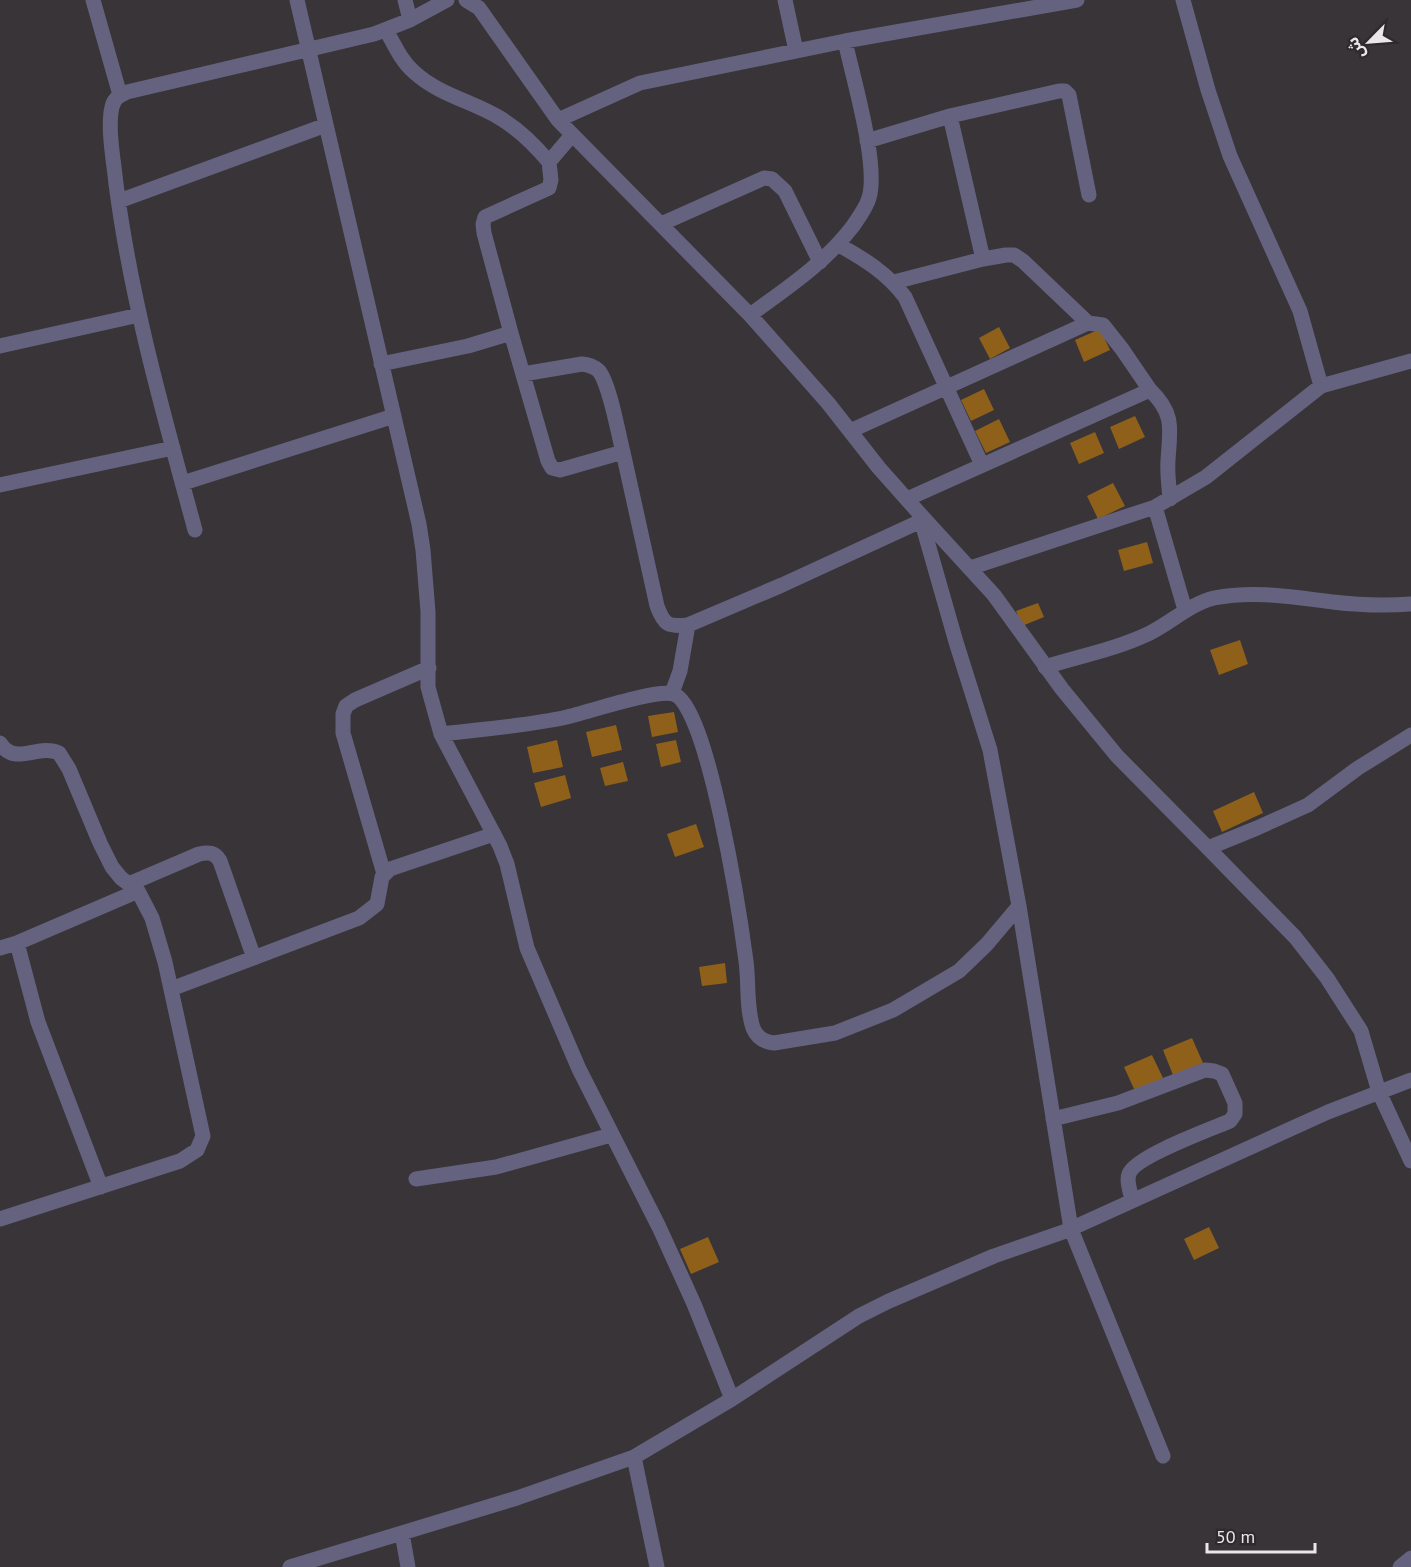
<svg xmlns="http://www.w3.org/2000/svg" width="1411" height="1567" viewBox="0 0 1411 1567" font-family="'PT Sans','Noto Sans Arabic',sans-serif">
<rect width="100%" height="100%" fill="#383438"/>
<path fill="#8f601a" d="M999 327 1010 348 990 359 979 338Z
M1100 329 1110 350 1084 362 1075 340Z
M984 389 994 410 971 421 961 400Z
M1135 416 1145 437 1119 449 1110 427Z
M999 419 1010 442 986 453 975 431Z
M1095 432 1104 453 1079 464 1070 443Z
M1113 483 1125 506 1098 519 1087 496Z
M1147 542 1153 563 1124 571 1118 550Z
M1038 603 1044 617 1022 626 1016 611Z
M1240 640 1248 664 1219 675 1210 650Z
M674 712 678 732 652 737 648 716Z
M616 725 622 750 592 757 586 732Z
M557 740 563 767 533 773 527 747Z
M676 740 681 762 661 767 656 744Z
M623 762 628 781 605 786 600 768Z
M565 775 571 798 541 807 534 783Z
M1254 792 1263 813 1222 832 1213 811Z
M696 824 704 847 675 857 667 834Z
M725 963 727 983 702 986 699 967Z
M1192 1038 1203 1063 1173 1075 1163 1050Z
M1152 1055 1163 1078 1135 1091 1124 1067Z
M1209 1227 1219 1248 1194 1260 1184 1239Z
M708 1237 719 1262 691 1274 680 1249Z"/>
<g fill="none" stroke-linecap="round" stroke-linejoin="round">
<path stroke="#65627f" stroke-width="15" d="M93 0 120 95
M297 0 419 524 423 550 428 612V687L441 734 500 846 507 864 527 948 579 1069 659 1227 694 1304 732 1399
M405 0 410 20
M466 0 479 8 558 120 750 315 828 403 879 468 919 513 994 595 1062 689 1117 756 1208 848 1295 937 1327 978 1361 1031 1379 1092 1411 1161
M785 0 796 51
M1183 0 1208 90 1230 156 1300 311 1321 386
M386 30C394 44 401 61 414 72 439 95 472 101 500 118 520 130 534 144 549 162
M950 116 983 259
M558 120 640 83 845 41 1077 0
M867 141 950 116 1059 91H1065L1069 95 1089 195
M119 201 326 125
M661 224 764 178 772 179 785 191 820 262
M839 245C864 259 887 273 905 297L982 465
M894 282 983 259 1006 255H1014L1023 261 1088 323
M750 315C787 288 825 263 853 226 859 217 866 208 869 198 879 165 853 78 845 41
M511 333 484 233 483 224 485 217 549 188 551 180 549 162 572 135
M0 346 139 315
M381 364 468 346 511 333 548 461 552 468 560 470 623 452 657 606C664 625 668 627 688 625L782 585 921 521
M523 374 582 364C589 365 594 366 599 371 610 385 618 433 623 452
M850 431 1088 323 1103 325 1122 349 1150 390
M183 483 394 416
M0 485 173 448
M907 499 1150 390C1175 414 1170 429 1168 460 1167 473 1169 486 1170 499
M1155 507 1185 610
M920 516 956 642 990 750 1019 906 1071 1229 1163 1456
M195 530C164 416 131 301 116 184 114 162 107 128 112 107 114 98 120 95 127 92L374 34 410 20 447 0
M970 568 1155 507 1206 477 1321 386 1411 361
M1045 667C1080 656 1117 649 1150 633 1172 622 1190 604 1214 598 1254 590 1293 597 1333 602 1358 605 1386 606 1411 604
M672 693 680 671 688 625
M441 734C482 729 527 726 567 717 589 712 655 689 673 694 708 702 741 923 746 961 749 983 746 1007 753 1028 757 1038 764 1042 774 1043L835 1033 893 1010 959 971 987 944 1019 906
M0 743C15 767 38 743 59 753L69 769 100 843 112 867 121 878 138 891 152 918 165 962 203 1136 197 1150 180 1161 0 1219
M1208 848 1257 828 1308 805 1358 768 1411 735
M384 874 343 733V714L346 706 355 700 429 668
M129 884 199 854C208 852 215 852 220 861L254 958
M17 943 38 1022 101 1187
M0 948 17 943 138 891
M171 989 359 918 377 904 382 877 390 869 494 834
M1053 1119 1118 1103 1205 1070 1214 1071 1222 1074 1235 1103V1114L1230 1121C1211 1129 1134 1157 1129 1174 1126 1181 1131 1193 1132 1201
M416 1179 496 1167 611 1135
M634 1457 657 1567
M402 1533 408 1567
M290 1567 517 1498 634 1457 732 1399 859 1316 889 1301 994 1256 1066 1231 1328 1112 1411 1080
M1400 1567 1411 1558"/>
</g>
<g transform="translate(1369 42) rotate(245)" stroke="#2e2a2e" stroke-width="4.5" paint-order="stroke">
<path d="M0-4.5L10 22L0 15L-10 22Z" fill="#eae7ea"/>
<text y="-9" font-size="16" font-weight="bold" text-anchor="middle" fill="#eae7ea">ش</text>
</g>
<path d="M1207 1543v9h108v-9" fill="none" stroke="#eae7ea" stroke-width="3"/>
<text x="1216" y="1543" font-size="18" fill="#eae7ea" stroke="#2e2a2e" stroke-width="4.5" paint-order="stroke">50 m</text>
</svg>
